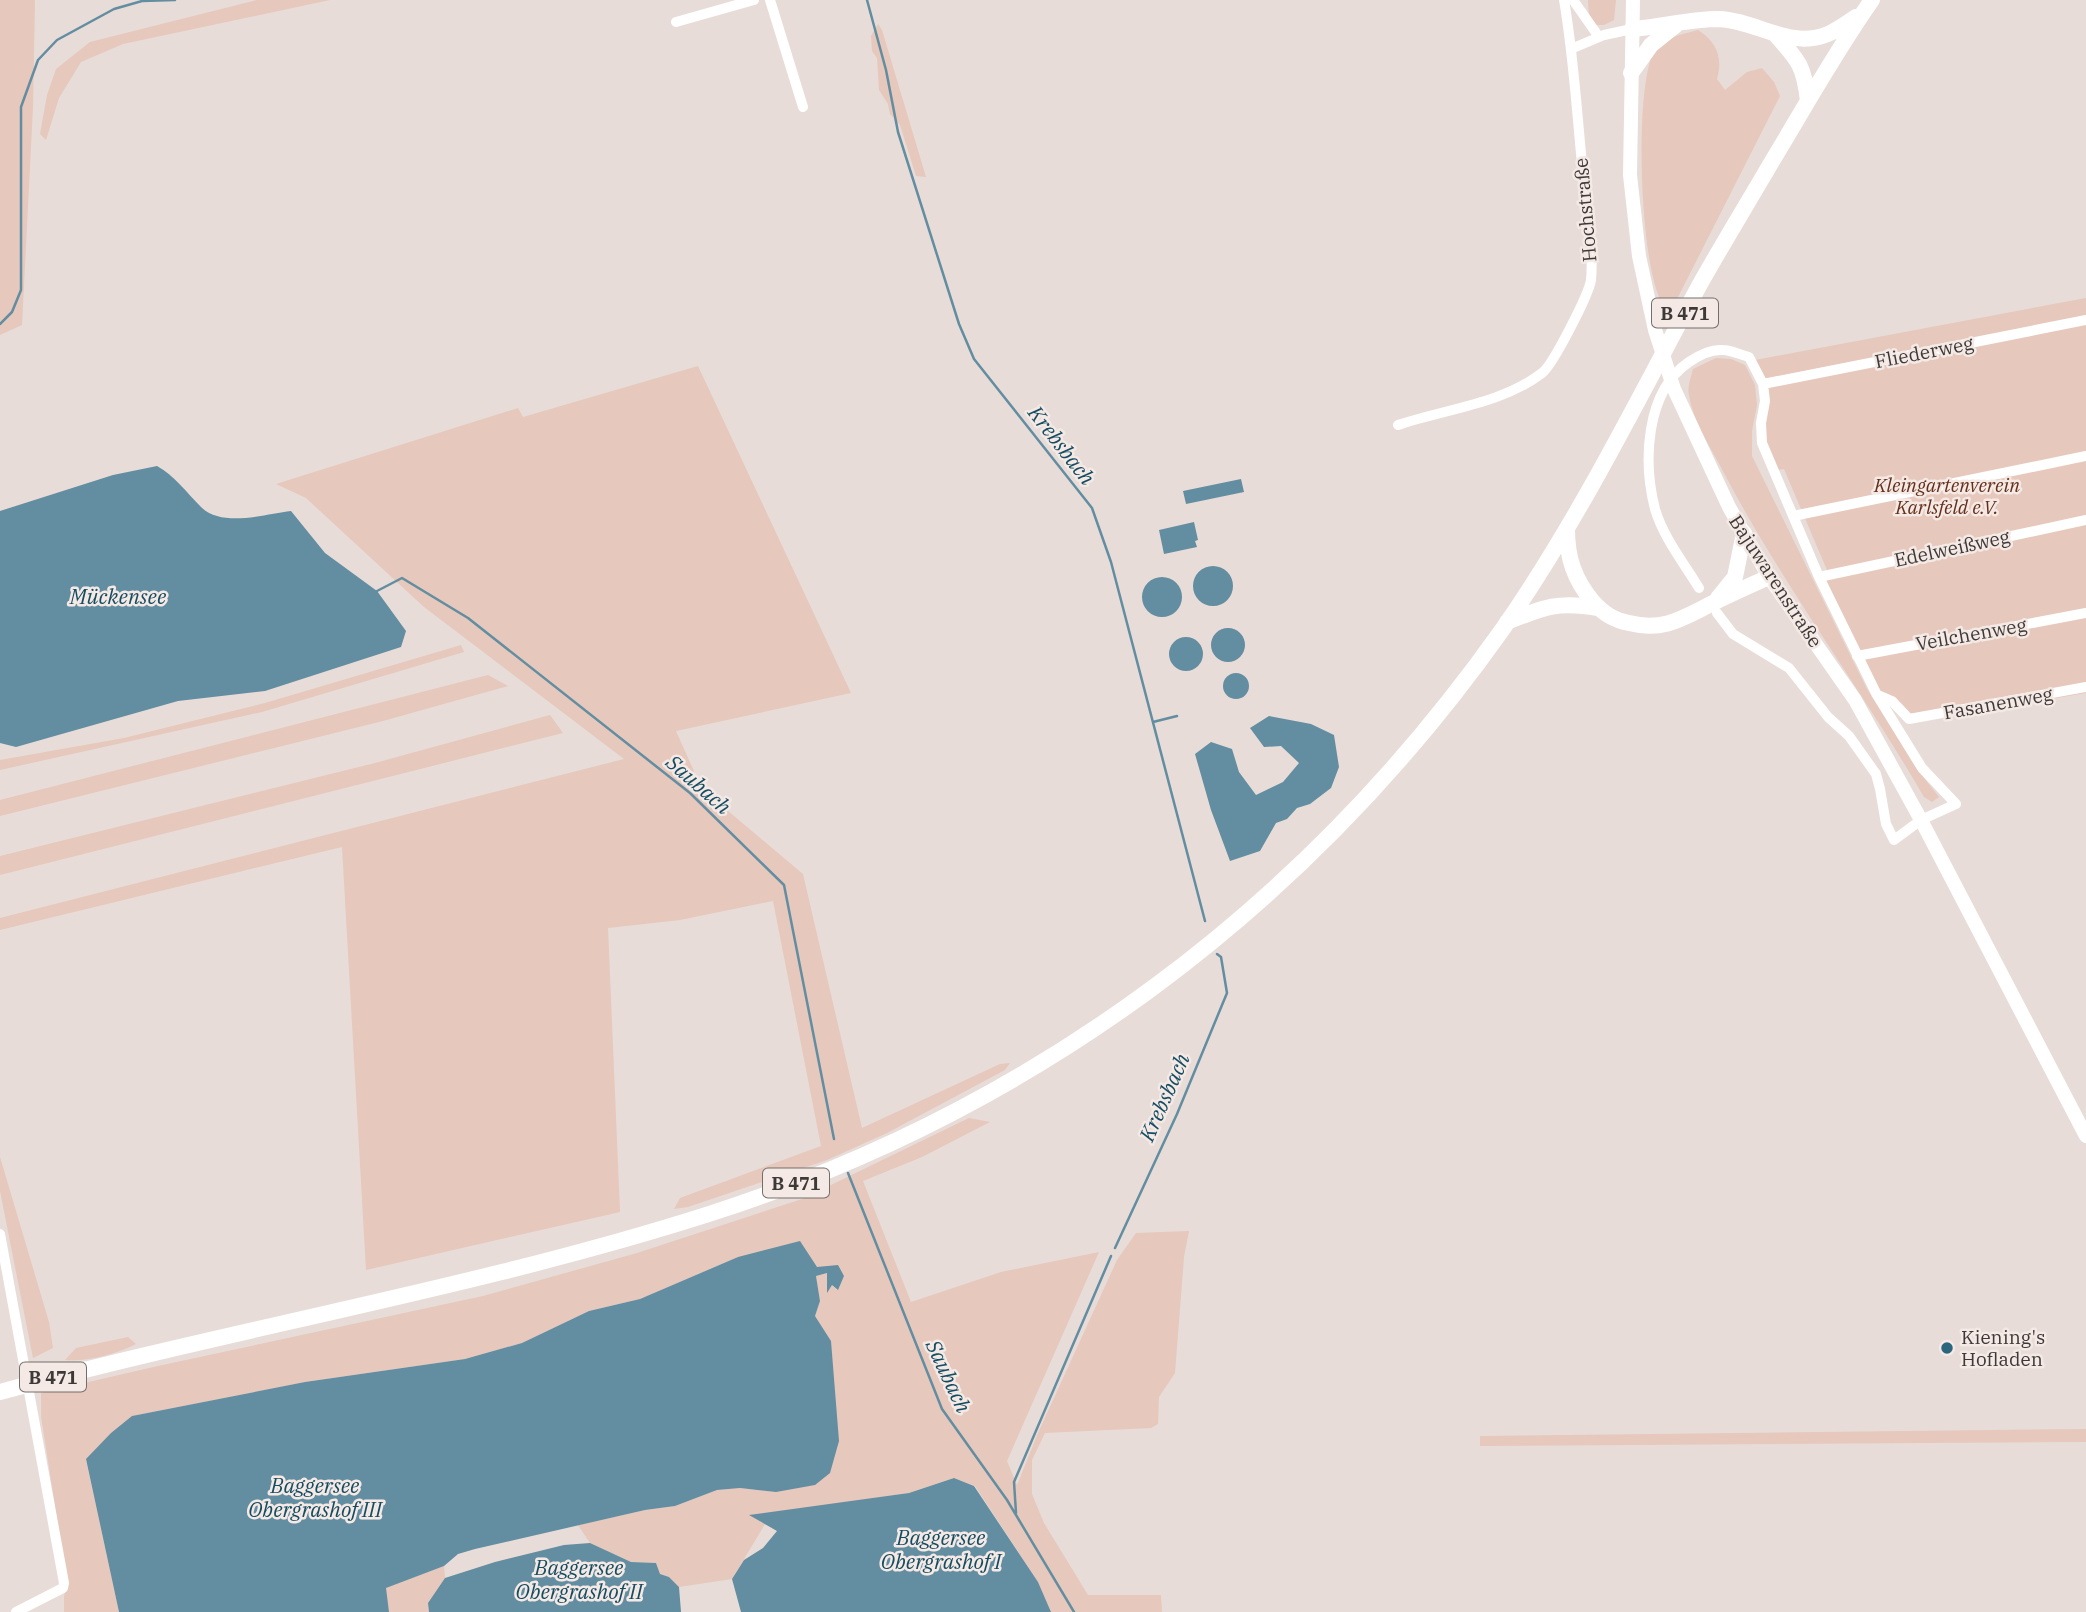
<svg xmlns="http://www.w3.org/2000/svg" width="2086" height="1612" viewBox="0 0 2086 1612" font-family="'IBM Plex Serif',serif">
<rect width="100%" height="100%" fill="#e7dcd8"/>
<path fill="#e6c8bc" d="M0 0H35L33 107 22 325 0 335Z
M257 0H330L123 44 81 62 59 98 46 140 40 134 47 95 56 69 90 42Z
M1588 0H1616L1614 20 1604 25H1595L1589 17Z
M878 24 882 30 926 177 916 176 900 125 890 114 888 104 879 90 877 58 872 51 871 36Z
M1698 30C1717 42 1723 58 1717 79L1725 90 1747 72 1762 68 1774 82 1780 96 1674 305 1666 308C1639 282 1633 82 1655 50 1664 37 1684 34 1698 30Z
M2086 298V316L1764 379 1755 360Z
M2086 324V693L1907 724 1877 690 1821 573 1827 570 1784 469 1775 470 1765 442 1766 388 1773 385Z
M1716 358 1731 359 1745 365 1755 385 1757 405 1752 431V456L1867 689 1917 769 1939 797 1932 802 1924 797C1861 688 1782 584 1724 473 1712 449 1693 422 1689 395 1687 386 1691 378 1693 369Z
M698 366 851 693 676 731 702 789 803 874 862 1128 1000 1064 1010 1063 1005 1070 887 1133 827 1160 688 1207 674 1209 680 1198 821 1146 773 901 680 920 608 928 620 1212 366 1270 342 847 0 930V918L624 759 424 607 306 498 276 484 518 408 523 417Z
M461 645 464 652 262 712 0 770V760L124 738 265 703Z
M488 675 508 686 383 721 0 816V800Z
M550 715 563 733 0 875V856L375 763Z
M969 1118 990 1122 922 1157 863 1181 911 1302 1001 1272 1099 1252 1007 1461 1017 1485 1038 1433 1117 1260 1136 1233 1189 1231 1184 1257 1175 1373 1159 1397 1158 1424 1151 1428 1045 1433 1032 1460V1494L1044 1523 1088 1595H1161L1162 1612H1051L1038 1582 975 1486 954 1478 909 1493 751 1516 765 1524 732 1579 679 1587 669 1577 660 1574 656 1563 631 1562 590 1543 578 1525 645 1510 675 1506 717 1490 740 1488 776 1492 831 1341 815 1316 820 1301 816 1276 827 1273V1291L832 1285 837 1290 844 1276 817 1267 738 1257 640 1299 589 1311 522 1343 465 1359 305 1382 132 1416 86 1460 119 1612H64V1597L67 1583 41 1416V1393L158 1366 483 1296 637 1253 802 1199Z
M0 1157 49 1322 53 1348 33 1358 0 1191Z
M128 1337 136 1344C117 1354 87 1362 65 1360L76 1348Z
M2086 1429V1442L1480 1446V1436Z
M444 1566 445 1578 428 1603 429 1612H389L385 1588Z"/>
<path fill="#638da0" d="M157 466C175 476 186 492 201 507 222 528 265 514 291 511L325 553 377 591 406 631 401 647 265 691 178 701 16 747 0 743V511L113 475Z
M1241 479 1244 492 1186 504 1183 491Z
M1194 522 1198 540 1195 541 1197 547 1164 554 1159 530Z
M1193 586a20 20 0 1 1 40 0a20 20 0 1 1-40 0Z
M1142 597a20 20 0 1 1 40 0a20 20 0 1 1-40 0Z
M1211 645a17 17 0 1 1 34 0a17 17 0 1 1-34 0Z
M1169 654a17 17 0 1 1 34 0a17 17 0 1 1-34 0Z
M1223 686a13 13 0 1 1 26 0a13 13 0 1 1-26 0Z
M1269 716 1311 724 1334 735 1339 767 1331 788 1310 804 1297 808 1287 819 1276 823 1260 851 1230 861 1211 810 1195 754 1211 742 1232 749 1239 772 1256 795 1283 782 1299 763 1281 746 1264 747 1250 728Z
M800 1241 817 1267 838 1265 844 1276 838 1290 832 1285 827 1293V1273L816 1276 820 1301 815 1316 831 1341 839 1441 830 1473 815 1485 776 1492 740 1488 717 1490 675 1506 645 1510 475 1549 458 1554 444 1566 386 1588 389 1612H119L86 1459 111 1433 132 1416 305 1382 465 1359 522 1343 589 1311 640 1299 738 1257Z
M954 1478 974 1486 1038 1582 1051 1612H741L732 1579 744 1560 763 1548 777 1531 749 1515 909 1493Z
M590 1543 631 1562 656 1563 660 1574 669 1577 679 1587 681 1612H429L428 1603 445 1578 495 1562 564 1545Z"/>
<g fill="none" stroke-linecap="round" stroke-linejoin="round">
<path stroke="#638da0" stroke-width="2.5" d="M867 0 886 70 898 132 959 324 974 359 1092 508 1111 562 1205 921
M0 324 12 312 21 290V107L38 60 57 40 114 9 142 1 175 0
M377 591 402 578 468 618 690 793 784 885 834 1139
M1153 722 1177 716
M848 1173 942 1409 1007 1500 1074 1612
M1115 1248 1177 1114 1227 993 1221 957 1217 954
M1016 1513 1014 1482 1111 1256"/>
<path stroke="#fff" stroke-width="10" d="M770 0 803 107
M1573 0 1599 37
M676 22 754 0
M1571 49 1604 35 1632 29
M1763 384 2086 320
M1398 425C1445 409 1502 404 1542 373 1553 365 1589 294 1591 280 1594 251 1586 204 1583 174 1577 116 1574 58 1564 0
M1793 516 2086 456
M1819 577 2086 520
M1699 588C1684 563 1663 537 1655 509 1643 462 1645 392 1689 362 1699 355 1711 349 1723 350 1731 350 1741 355 1749 357L1763 384 1765 401 1761 423 1762 443 1819 577 1877 695 1922 768 1956 804 1921 820 1894 840 1886 824 1880 789 1876 774 1849 736 1828 717 1789 668 1733 634 1717 613
M1857 656 2086 613
M1878 695 1892 701 1909 719 2086 687
M0 1234 64 1583 63 1588 16 1612"/>
<path stroke="#fff" stroke-width="14" d="M1633 0 1630 175 1639 256 1655 330 1674 389 1729 507 1769 577 1855 700 1921 820 2086 1136"/>
<path stroke="#fff" stroke-width="16" d="M1632 29C1661 27 1690 19 1718 19 1756 20 1790 50 1828 34 1838 30 1847 23 1856 17
M1775 34C1798 60 1804 65 1808 101
M1631 73 1651 45 1676 25
M1567 529C1567 558 1574 579 1593 602 1604 614 1614 620 1629 623 1665 632 1684 617 1715 602 1733 593 1751 585 1769 577
M1718 598 1735 577 1744 533
M1507 622C1544 607 1558 601 1598 608
M0 1392C235 1328 477 1288 709 1214 1034 1110 1305 908 1502 630 1578 521 1636 403 1699 286 1723 243 1749 201 1774 158 1806 105 1836 51 1872 0"/>
</g>
<circle fill="#2b667e" stroke="#f4e9e5" stroke-width="2.5" cx="1947" cy="1348" r="7"/>
<g text-anchor="middle" dominant-baseline="central" stroke-width="5" stroke-linejoin="round" paint-order="stroke">
<g fill="#f4e9e5" stroke="#746e6b" stroke-width="2">
<rect x="1652" y="298.5" width="66" height="29" rx="5"/>
<rect x="763" y="1168.5" width="66" height="29" rx="5"/>
<rect x="20" y="1362.5" width="66" height="29" rx="5"/>
</g>
<g font-size="18" font-weight="bold" fill="#3d3937">
<text x="1685" y="313">B 471</text>
<text x="796" y="1183">B 471</text>
<text x="53" y="1377">B 471</text>
</g>
<g font-size="19" fill="#3d3937" stroke="#f4e9e5">
<text transform="translate(1585 210) rotate(-95)">Hochstraße</text>
<text transform="translate(1924 352) rotate(-11)">Fliederweg</text>
<text transform="translate(1952 548) rotate(-12)">Edelweißweg</text>
<text transform="translate(1776 581) rotate(57)">Bajuwarenstraße</text>
<text transform="translate(1971 634) rotate(-10)">Veilchenweg</text>
<text transform="translate(1998 703) rotate(-10)">Fasanenweg</text>
</g>
<g font-size="19" font-style="italic" fill="#65301a" stroke="#f4e9e5">
<text x="1947" y="485">Kleingartenverein<tspan x="1947" dy="22">Karlsfeld e.V.</tspan></text>
</g>
<g font-size="19" fill="#3d3937" stroke="#f4e9e5" text-anchor="start">
<text x="1961" y="1337">Kiening's<tspan x="1961" dy="22">Hofladen</tspan></text>
</g>
<g font-size="21" font-style="italic" fill="#144c62" stroke="#f4e9e5">
<text transform="translate(1062 445) rotate(52)">Krebsbach</text>
<text x="118" y="596">Mückensee</text>
<text transform="translate(699 784) rotate(41)">Saubach</text>
<text transform="translate(1164 1097) rotate(-66)">Krebsbach</text>
<text transform="translate(949 1376) rotate(65)">Saubach</text>
<text x="315" y="1485">Baggersee<tspan x="315" dy="24">Obergrashof III</tspan></text>
<text x="941" y="1537">Baggersee<tspan x="941" dy="24">Obergrashof I</tspan></text>
<text x="579" y="1567">Baggersee<tspan x="579" dy="24">Obergrashof II</tspan></text>
</g>
</g>
</svg>
